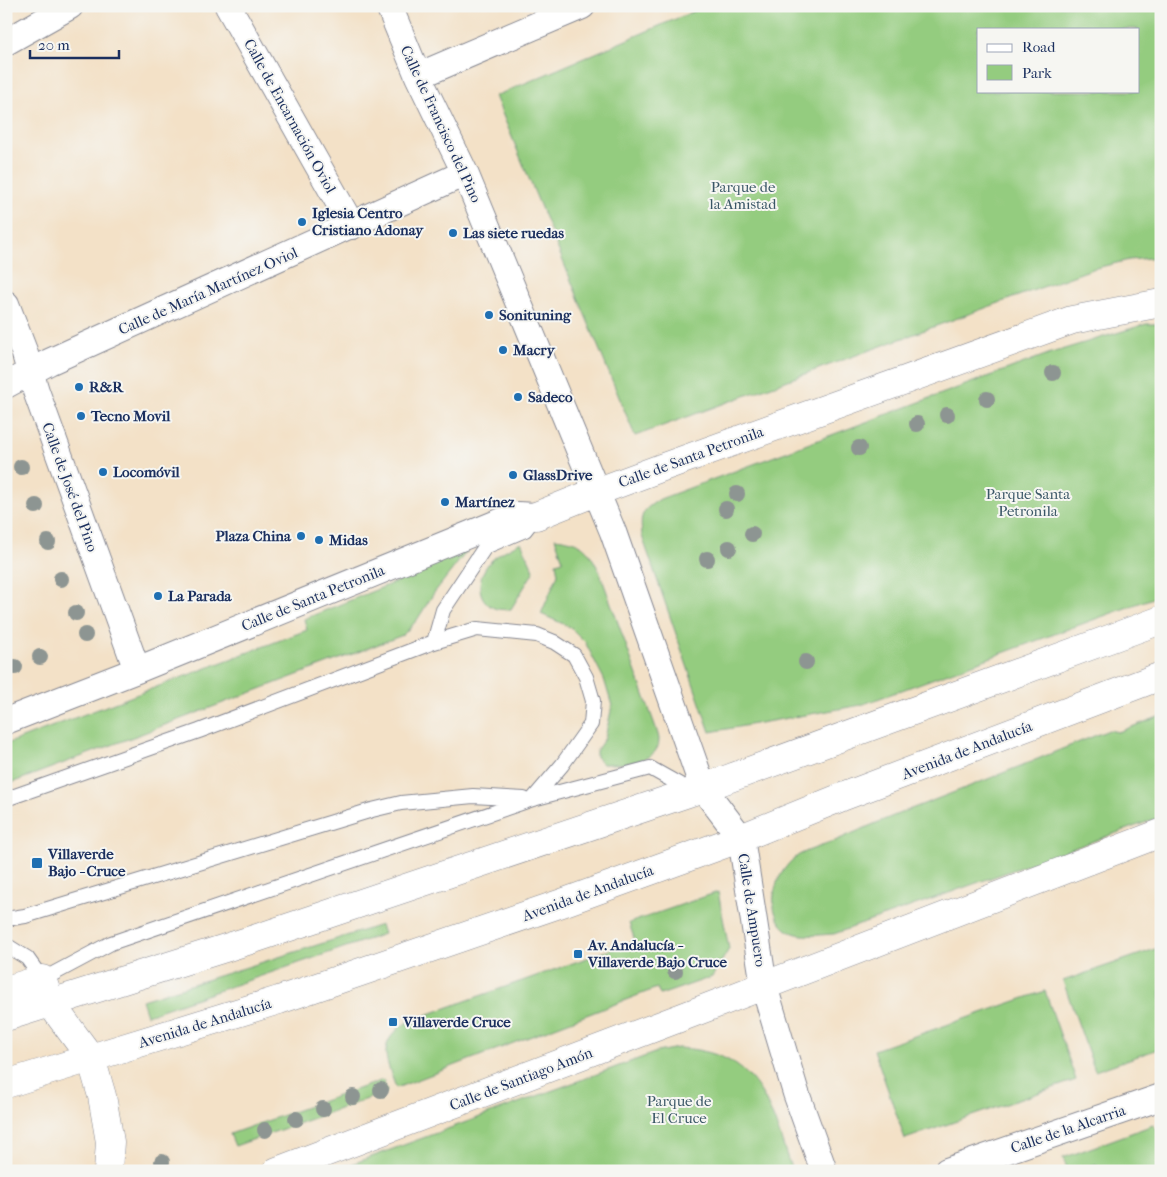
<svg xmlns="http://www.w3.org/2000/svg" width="1167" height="1177" viewBox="0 0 1167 1177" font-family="'IM FELL French Canon',serif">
<rect width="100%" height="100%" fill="#f6f6f2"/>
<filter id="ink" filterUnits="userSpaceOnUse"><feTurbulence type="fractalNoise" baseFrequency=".02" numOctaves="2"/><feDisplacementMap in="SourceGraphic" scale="10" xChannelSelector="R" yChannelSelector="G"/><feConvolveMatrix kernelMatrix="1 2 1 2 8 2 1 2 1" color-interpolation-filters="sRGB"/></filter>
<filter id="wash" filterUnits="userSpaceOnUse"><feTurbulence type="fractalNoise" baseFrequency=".0096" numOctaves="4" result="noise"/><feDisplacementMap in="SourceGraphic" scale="20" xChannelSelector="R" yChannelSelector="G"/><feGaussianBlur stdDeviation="1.12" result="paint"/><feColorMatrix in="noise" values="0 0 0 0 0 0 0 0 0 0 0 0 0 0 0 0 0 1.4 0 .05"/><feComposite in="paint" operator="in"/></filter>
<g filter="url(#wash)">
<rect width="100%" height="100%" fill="#f3e1c7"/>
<path fill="#94cc7f" stroke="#587e6e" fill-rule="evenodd" d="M706 6H1161V257L1129 260 1092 269 635 436 495 96ZM978 29H1138V91H978Z
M1146 324H1161V595L861 705 710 732 642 536C640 514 641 511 660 499L1051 353Z
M555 538C583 541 588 548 600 573L656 728C657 732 659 736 659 740 659 764 620 764 603 764L596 757V751L605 738 612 706 604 679 585 642 570 627 541 614 558 574 556 563 563 561Z
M521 542 534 571 511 609C505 610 497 610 492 607 473 596 479 571 493 559 501 552 512 547 521 542Z
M465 547 467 551 434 593 417 620 403 635 6 785V744L307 630 304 619 398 581Z
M1161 716V817L834 934C812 935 788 941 777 917 767 896 780 867 799 855 810 849 823 846 835 841 866 827 897 814 929 802 990 779 1049 754 1109 730L1118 732Z
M718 892 729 949 712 977 660 995 657 988 396 1088C385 1056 376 1043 409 1021L635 941 629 923Z
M381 925 384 934 147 1015 142 1000Z
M1161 947V1048L1095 1071 1063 981Z
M1045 991 1076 1080 905 1139 874 1050Z
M678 1048C761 1052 769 1106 792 1171H333L657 1052Z
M383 1080 387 1092 235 1146 230 1134Z
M1153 1125 1161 1134V1171H1099L1096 1164 1077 1171H1068L1063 1158Z"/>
</g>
<g filter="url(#ink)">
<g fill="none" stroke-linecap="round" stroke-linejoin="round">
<defs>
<path id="service" d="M434 642 443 610 485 547 525 530 536 516
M6 799 199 731 434 642 477 629 537 635 554 642 574 655 586 677 593 701 591 724 562 765 533 799
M6 919 25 916 372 810 401 803 473 796 524 799
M6 945 27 958 42 979
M38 982 111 943 533 799 650 768 691 791"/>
<path id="minor" d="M228 6 352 226
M389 6 418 76 465 173 613 532 703 788 741 838 764 986 796 1093 824 1171
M6 42 70 6
M418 76 582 6
M6 304 24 351 36 391 137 670
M6 385 49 362 465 173
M6 721 137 670 517 515 536 516
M947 1171 1161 1097"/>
<path id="tertiary" d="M536 516 596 492 666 466 1072 320 1161 303
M277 1171 685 1016 1161 833"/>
<path id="secondary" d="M6 990 42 979 51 1004 91 1058 102 1096 110 1142 108 1171"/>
<path id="primary" d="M6 1017 257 938 703 788 1161 620
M6 1084 279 1000 562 903 741 838 842 797 1161 676"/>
</defs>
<use href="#service" stroke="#878892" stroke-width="16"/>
<use href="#minor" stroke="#878892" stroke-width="28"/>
<use href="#tertiary" stroke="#878892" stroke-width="29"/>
<use href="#secondary" stroke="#878892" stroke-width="29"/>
<use href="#primary" stroke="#878892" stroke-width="29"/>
<use href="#service" stroke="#fff" stroke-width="14"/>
<use href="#minor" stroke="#fff" stroke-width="26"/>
<use href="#tertiary" stroke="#fff" stroke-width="28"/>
<use href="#secondary" stroke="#fff" stroke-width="28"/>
<use href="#primary" stroke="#fff" stroke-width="28"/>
</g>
<g fill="#8d9592">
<circle cx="1053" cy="373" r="8"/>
<circle cx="987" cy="399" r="8"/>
<circle cx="947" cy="415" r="8"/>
<circle cx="917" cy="424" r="8"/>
<circle cx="859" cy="448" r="8"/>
<circle cx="21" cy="467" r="8"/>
<circle cx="737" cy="494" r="8"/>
<circle cx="36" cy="506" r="8"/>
<circle cx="726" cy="509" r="8"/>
<circle cx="752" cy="534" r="8"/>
<circle cx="48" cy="542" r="8"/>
<circle cx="729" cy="548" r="8"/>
<circle cx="707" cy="559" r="8"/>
<circle cx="61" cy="579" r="8"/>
<circle cx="76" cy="613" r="8"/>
<circle cx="85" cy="635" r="8"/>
<circle cx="40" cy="657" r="8"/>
<circle cx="806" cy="662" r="8"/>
<circle cx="15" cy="667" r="8"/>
<circle cx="675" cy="971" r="8"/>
<circle cx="381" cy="1090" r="8"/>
<circle cx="353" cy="1097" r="8"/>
<circle cx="323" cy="1109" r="8"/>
<circle cx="296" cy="1119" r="8"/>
<circle cx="265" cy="1130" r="8"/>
<circle cx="162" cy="1162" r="8"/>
</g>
</g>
<g fill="#1f6fb2" stroke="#f6f6f2" stroke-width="2">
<circle cx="302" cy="222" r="5"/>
<circle cx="453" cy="233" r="5"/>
<circle cx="489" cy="315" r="5"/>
<circle cx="503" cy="350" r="5"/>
<circle cx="79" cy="387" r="5"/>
<circle cx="518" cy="397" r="5"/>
<circle cx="81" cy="416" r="5"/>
<circle cx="103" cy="472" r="5"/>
<circle cx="513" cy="475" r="5"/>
<circle cx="445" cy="502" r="5"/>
<circle cx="301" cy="536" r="5"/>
<circle cx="319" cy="540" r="5"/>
<circle cx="158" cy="596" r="5"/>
<rect x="31" y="857" width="12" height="12" rx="2.5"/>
<rect x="573" y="949" width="10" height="10" rx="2.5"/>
<rect x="388" y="1017" width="10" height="10" rx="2.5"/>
</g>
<g text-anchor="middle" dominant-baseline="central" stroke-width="4" stroke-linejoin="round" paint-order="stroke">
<g font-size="15" fill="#1b2f5e" stroke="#f6f6f2">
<text transform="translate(290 116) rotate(61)">Calle de Encarnación Oviol</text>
<text transform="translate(441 124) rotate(65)">Calle de Francisco del Pino</text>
<text transform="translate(208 291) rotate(-24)">Calle de María Martínez Oviol</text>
<text transform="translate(691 457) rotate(-20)">Calle de Santa Petronila</text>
<text transform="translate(70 487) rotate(70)">Calle de José del Pino</text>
<text transform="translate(313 598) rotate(-22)">Calle de Santa Petronila</text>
<text transform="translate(967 750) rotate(-21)">Avenida de Andalucía</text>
<text transform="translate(588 893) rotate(-20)">Avenida de Andalucía</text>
<text transform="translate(752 910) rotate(81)">Calle de Ampuero</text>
<text transform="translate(205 1023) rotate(-17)">Avenida de Andalucía</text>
<text transform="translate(521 1079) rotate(-21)">Calle de Santiago Amón</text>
<text transform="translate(1068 1129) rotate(-19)">Calle de la Alcarria</text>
</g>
<g font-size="15" fill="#395666" stroke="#f6f6f2">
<text x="743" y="187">Parque de<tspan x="743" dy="17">la Amistad</tspan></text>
<text x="1028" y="494">Parque Santa<tspan x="1028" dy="17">Petronila</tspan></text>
<text x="679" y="1101">Parque de<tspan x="679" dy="17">El Cruce</tspan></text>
</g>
<g font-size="15" font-weight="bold" fill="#1b2f5e" stroke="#f6f6f2" text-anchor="start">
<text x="312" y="213">Iglesia Centro<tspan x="312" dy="17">Cristiano Adonay</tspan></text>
<text x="463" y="233">Las siete ruedas</text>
<text x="499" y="315">Sonituning</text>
<text x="513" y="350">Macry</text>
<text x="89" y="387">R&amp;R</text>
<text x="528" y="397">Sadeco</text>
<text x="91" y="416">Tecno Movil</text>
<text x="113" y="472">Locomóvil</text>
<text x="523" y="475">GlassDrive</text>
<text x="455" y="502">Martínez</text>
<text x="291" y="536" text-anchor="end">Plaza China</text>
<text x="329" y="540">Midas</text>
<text x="168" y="596">La Parada</text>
<text x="48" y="854">Villaverde<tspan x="48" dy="17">Bajo - Cruce</tspan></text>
<text x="588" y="945">Av. Andalucía -<tspan x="588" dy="17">Villaverde Bajo Cruce</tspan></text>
<text x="403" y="1022">Villaverde Cruce</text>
</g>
</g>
<rect width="1167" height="1177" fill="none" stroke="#f6f6f2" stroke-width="25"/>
<rect x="977" y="28" width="162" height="65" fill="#f6f6f2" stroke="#9ea6b7"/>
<rect x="987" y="44" width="25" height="8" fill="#ffffff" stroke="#9ea6b7"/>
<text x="1022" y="52" font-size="15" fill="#1b2f5e">Road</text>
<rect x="987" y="65" width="25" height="15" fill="#94cc7f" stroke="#9ea6b7"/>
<text x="1022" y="78" font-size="15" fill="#1b2f5e">Park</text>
<path d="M30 50v8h89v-8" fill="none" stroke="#1b2f5e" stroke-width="2.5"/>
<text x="38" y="50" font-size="15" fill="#1b2f5e" stroke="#f6f6f2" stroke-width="4" paint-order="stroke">20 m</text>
</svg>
